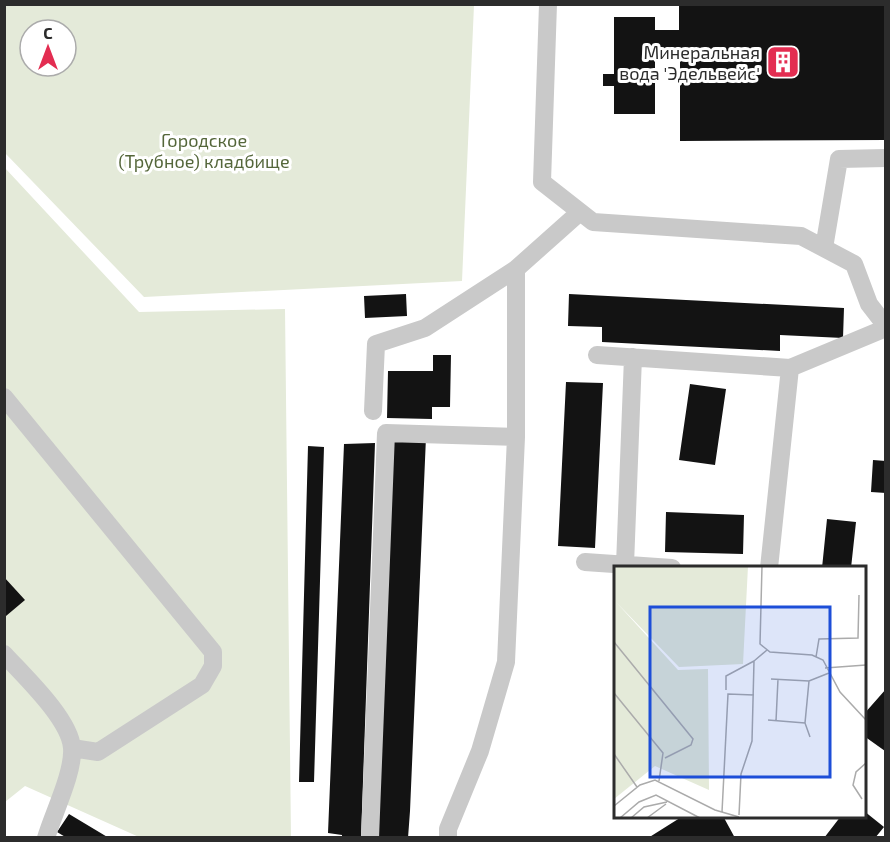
<svg xmlns="http://www.w3.org/2000/svg" width="890" height="842" viewBox="0 0 890 842" font-family="'Exo 2',sans-serif">
<rect width="100%" height="100%" fill="#fff"/>
<path fill="#e4ead9" fill-rule="evenodd" d="M5 4 474 5 462 281 144 297 5 153ZM30 30H66V66H30Z
M5 168 139 312 285 309 291 837H139L25 786 5 802Z"/>
<path fill="#131313" d="M679 4H886V140L680 141V49H655V114H614V86H603V74H614V17H655V30H679Z
M406 294 407 316 365 318 364 296Z
M569 294 844 308 843 338 780 335V351L602 342V327L568 326Z
M433 355H451L450 407H432V419L387 418 388 371H433Z
M566 382 603 383 595 548 558 546Z
M690 384 726 389 715 465 679 460Z
M393 435 426 437 410 811 408 838H374Z
M375 443 361 838H342V835L328 833 344 444Z
M308 446 324 447 314 782H299Z
M873 460 886 461V493L871 492Z
M666 512 744 515 743 554 665 552Z
M827 519 856 522 851 568H822Z
M4 577 25 600 6 616 4 614Z
M886 689V750L885 751 864 736V714Z
M864 811 884 827 875 838H824L841 816H864Z
M69 814 109 838H67L57 832Z
M683 816H723L735 838H648Z"/>
<g fill="none" stroke-linecap="round" stroke-linejoin="round">
<path stroke="#c9c9c9" stroke-width="18" d="M548 4 542 182 593 222 801 236 854 264 869 304 886 326
M824 248 839 159 886 158
M597 355 790 368 886 328
M4 397 213 652V666L202 685 98 752 72 748
M373 411 376 344 425 328 516 269
M585 562 672 568
M625 565 633 357
M769 568 790 368
M4 654C24 676 70 719 72 748 74 772 53 814 46 838
M370 838 386 433 516 437
M448 838V829L480 751 506 662 516 437V269L580 212"/>
</g>
<defs>
<symbol id="building-square" viewBox="-11 -11 22 22"><rect x="-9" y="-9" width="18" height="18" rx="4" fill="#e32d51" stroke="#fff"/><path d="M-4-6H4V6H1V3H-1V6H-4ZM-2.5-4.3h1.7v1.8h-1.7ZM.8-4.3h1.7v1.8H.8ZM-2.5-1h1.7V.8h-1.7ZM.8-1h1.7V.8H.8Z" fill="#fff"/></symbol>
</defs>
<g fill-rule="evenodd">
<use href="#building-square" x="764" y="43" width="38" height="38"/>
</g>
<g text-anchor="middle" dominant-baseline="central" stroke-width="6" stroke-linejoin="round" paint-order="stroke">
<g font-size="18" fill="#2c2c2c" stroke="#fff" text-anchor="end">
<text x="760" y="52">Минеральная<tspan x="760" dy="21">вода 'Эдельвейс'</tspan></text>
</g>
<g font-size="18" fill="#54663a" stroke="#fff">
<text x="204" y="140">Городское<tspan x="204" dy="21">(Трубное) кладбище</tspan></text>
</g>
</g>
<g transform="translate(614 566)">
<rect width="252" height="252" fill="#fff"/>
<path d="M0 0H134L129 98 65 101 2 36 64 104 94 103 95 224 41 200 0 233Z" fill="#e4ead9"/>
<path fill="none" stroke="#ababab" stroke-width="1.5" d="M148 0 146 78 156 86 198 89 209 94 226 126 252 154M0 76 79 173 77 179 51 192M202 91 205 73 244 72 245 29M211 102 252 99M157 113 195 115 215 107M195 115 191 157 196 171M112 124V110L140 95M0 127 49 187 45 215M154 154 191 157M162 155 164 113M0 188 23 221M248 233 239 219 242 206 252 197M0 240 26 219 41 214 101 244 125 251M108 246 114 128 140 129M125 249 127 208 138 175 140 95 153 84M6 252 25 236 42 229 86 252M17 252 30 241 53 236M33 252 52 238"/>
<path fill="#1d4ed8" fill-opacity="0.15" stroke="#1d4ed8" stroke-width="3" d="M36 41H216V211H36Z"/>
<rect width="252" height="252" fill="none" stroke="#2c2c2c" stroke-width="3"/>
</g>
<rect width="890" height="842" fill="none" stroke="#2c2c2c" stroke-width="12"/>
<g transform="translate(48 48)"><circle r="28" fill="#ffffff" stroke="#ababab" stroke-width="1.5"/>
<path d="M0-4.5L10 22L0 15L-10 22Z" fill="#e32d51"/>
<text y="-9" font-size="16" font-weight="bold" text-anchor="middle" fill="#2c2c2c">С</text>
</g>
</svg>
